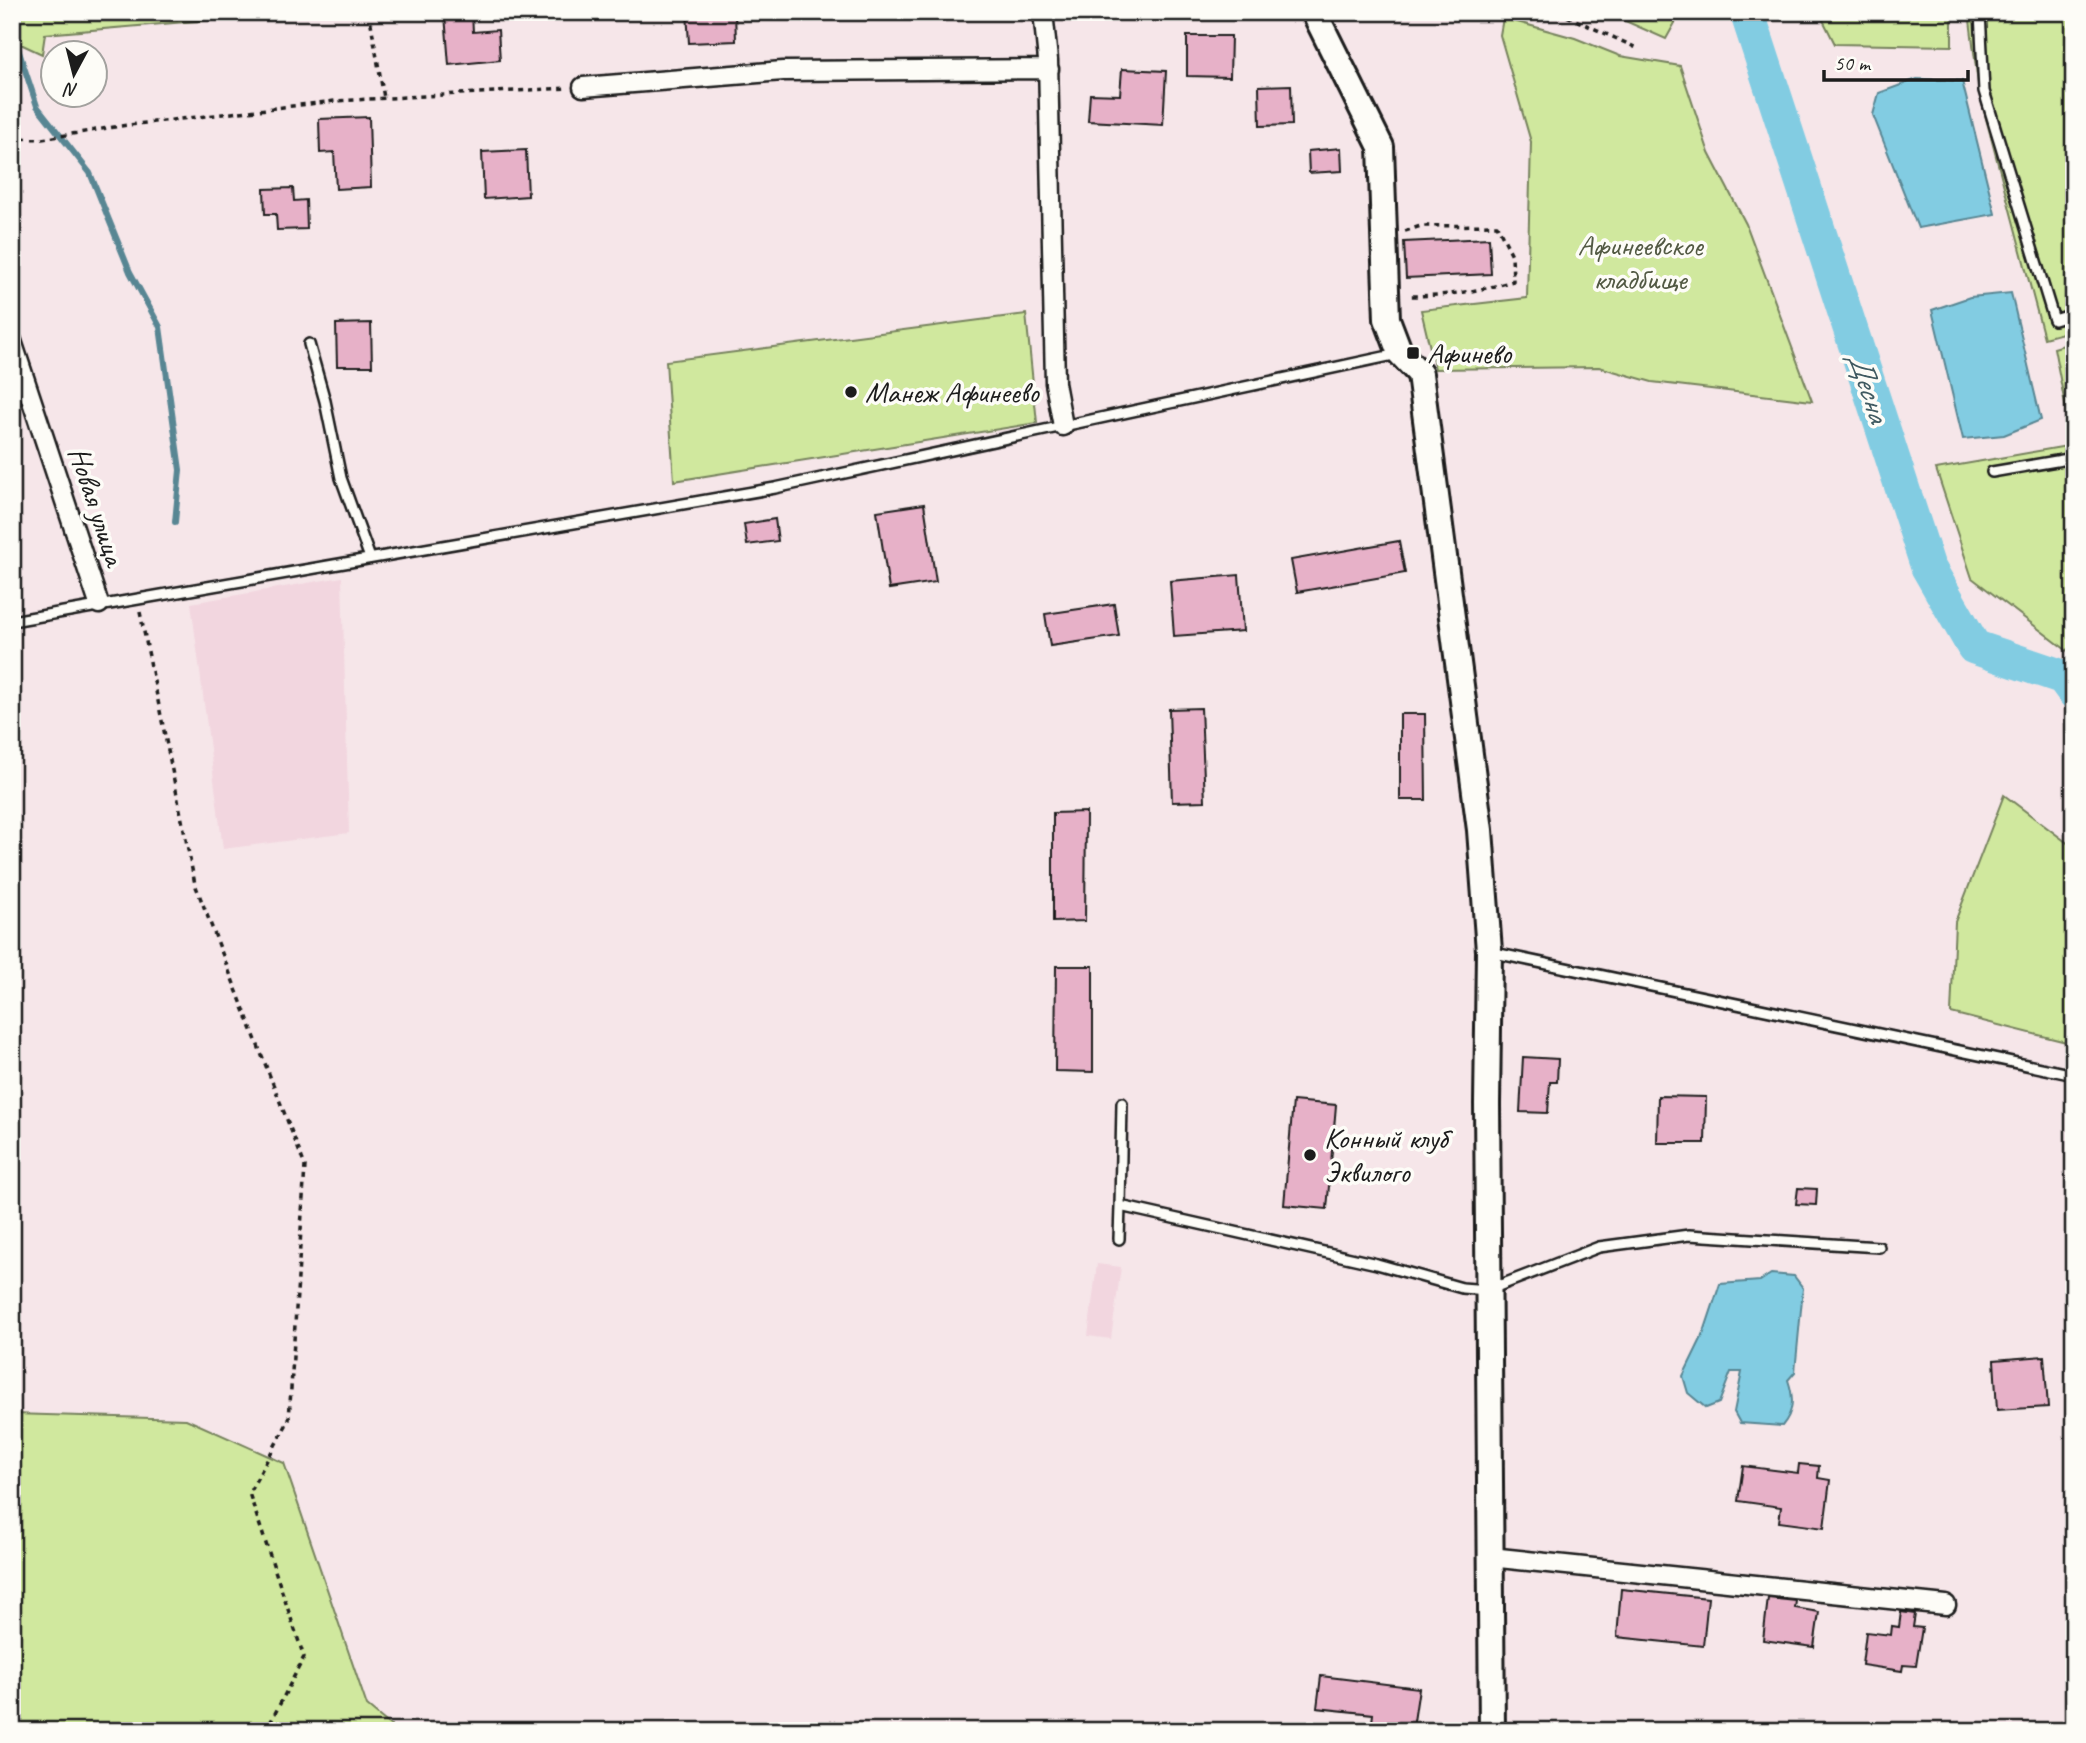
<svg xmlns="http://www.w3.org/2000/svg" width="2086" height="1743" viewBox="0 0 2086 1743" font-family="Caveat,sans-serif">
<rect width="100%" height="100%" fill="#f6e6e9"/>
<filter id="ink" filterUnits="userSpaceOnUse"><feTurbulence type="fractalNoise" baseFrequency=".0143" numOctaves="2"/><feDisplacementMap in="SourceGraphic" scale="14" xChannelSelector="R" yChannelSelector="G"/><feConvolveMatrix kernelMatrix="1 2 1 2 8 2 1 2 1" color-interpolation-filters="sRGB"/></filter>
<g filter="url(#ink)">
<path fill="#f2d6df" d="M342 577 349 833 223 849 191 603Z
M1097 1264 1121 1267 1111 1339 1088 1336Z"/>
<path fill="#d0e89e" stroke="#76825d" stroke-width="2" d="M12 12H234L232 18 45 34 42 54 12 40Z
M1605 12H1681L1666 39Z
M1819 12H1952V46L1835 44Z
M1969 12H2074V330L2044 338 1979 92Z
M1503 18 1575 38 1620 56 1680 66 1709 153 1746 224 1812 401 1652 382 1599 367 1435 369 1421 310 1527 298 1531 142 1500 35Z
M1026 314 1037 423 674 481 666 361Z
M2074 342V656L1972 578 1936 469 2073 445 2054 348Z
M2004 795 2074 848V1044L1951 1013 1955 922Z
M12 1414 186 1419 284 1463 367 1706 397 1731H12Z"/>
<path fill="#82cce2" stroke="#598693" stroke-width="2" d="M1917 79 1962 81 1995 214 1918 228 1873 115 1879 93Z
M2011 293 2041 420 2004 435 1963 439 1932 310 1970 297Z
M1771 1274 1794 1276 1803 1288 1795 1372 1788 1380C1794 1398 1794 1412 1782 1426L1740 1423 1734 1412 1742 1372H1731L1719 1403 1706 1408 1688 1393 1683 1376 1703 1335 1720 1284 1760 1281Z"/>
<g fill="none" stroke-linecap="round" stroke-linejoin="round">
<path stroke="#598693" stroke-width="6" d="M12 31 37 106 90 173 130 272 160 327 180 470 175 522"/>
<path stroke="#82cce2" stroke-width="35" d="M1747 12 1928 567 1974 647 2063 677 2074 692"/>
</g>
<path fill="#e7b1c8" stroke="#1c1c1c" stroke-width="2" d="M687 12H735L736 41 689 43Z
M472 13 473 32 498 30 500 60 449 65 445 15Z
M1187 36H1231L1230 77 1187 76Z
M1122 69 1166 71 1163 125 1088 121 1090 94 1120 95Z
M1291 85 1292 125 1260 126 1259 86Z
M369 117 371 187 336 189 334 152 320 153 319 119Z
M1341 148 1342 171 1309 173 1308 151Z
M526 150 528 196 484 199 482 152Z
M293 188 294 201 306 200 307 229 277 230 276 214H265L264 189Z
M1489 238 1491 274 1406 278 1404 242Z
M371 323 372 366H337L336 324Z
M924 504 936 582 889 589 877 511Z
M775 519 778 541 747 545 744 524Z
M1399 541 1405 573 1297 592 1291 560Z
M1239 575 1243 631 1174 636 1170 581Z
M1114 604 1119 636 1050 646 1045 614Z
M1201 708 1205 801 1172 802 1169 709Z
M1400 714H1425L1426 800H1400Z
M1086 812 1085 921 1053 922V813Z
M1056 966H1093V1072L1055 1071Z
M1523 1057 1558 1059 1557 1082H1550L1548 1113 1520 1112Z
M1658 1096 1706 1097 1705 1143H1657Z
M1293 1101 1336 1105 1327 1209 1284 1205Z
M1798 1188 1817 1189 1816 1205 1796 1204Z
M2044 1356 2048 1407 1997 1410 1994 1360Z
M1799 1464 1819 1466 1818 1478 1830 1480 1824 1528 1779 1522 1781 1507 1738 1501 1743 1466 1798 1473Z
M1621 1589 1708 1598 1703 1646 1617 1637Z
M1768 1598 1796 1601 1795 1608 1819 1612 1814 1647 1763 1640Z
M1901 1612 1915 1614 1913 1627 1922 1628 1916 1666 1903 1665 1902 1671 1862 1665 1866 1632 1891 1635 1892 1626 1899 1627Z
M1321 1676 1419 1688 1413 1728 1372 1722 1373 1714 1317 1708Z"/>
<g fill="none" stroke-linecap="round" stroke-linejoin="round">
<defs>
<path id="lane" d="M1980 12 1984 91 2054 320 2074 314
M309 344 325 401 341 478 370 558
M1992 472 2074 458
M12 621 775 488 1398 354
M1490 952 2074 1075
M1120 1206 1122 1103
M1119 1239 1120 1206 1377 1264 1462 1288 1488 1290 1599 1247 1689 1235 1879 1247"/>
<path id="street" d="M1043 12 1048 60 1055 383 1063 426
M583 87 783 71 1049 69
M12 341 99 604
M1490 1557 1946 1605"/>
<path id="secondary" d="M1314 12 1381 147 1387 319 1400 353 1420 374 1480 830 1489 951 1487 1104 1492 1731"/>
</defs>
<use href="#lane" stroke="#1c1c1c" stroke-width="14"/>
<use href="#street" stroke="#1c1c1c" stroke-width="23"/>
<use href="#secondary" stroke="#1c1c1c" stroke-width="30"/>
<path stroke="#1c1c1c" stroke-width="3.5" stroke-dasharray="5 5" stroke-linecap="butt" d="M369 12 384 98
M1558 12 1639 49
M12 138 42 139 120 126 335 101 567 88
M1405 231 1421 226 1497 225 1512 255 1513 281C1477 292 1444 296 1408 296
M140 612 195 884 305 1166 289 1420 249 1493 304 1657 266 1731"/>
<use href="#lane" stroke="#fdfcf7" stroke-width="9"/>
<use href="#street" stroke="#fdfcf7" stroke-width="18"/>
<use href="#secondary" stroke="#fdfcf7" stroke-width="24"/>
</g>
</g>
<g fill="#1c1c1c" stroke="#fdfcf7" stroke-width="2.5">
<rect x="1406" y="346" width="14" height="14" rx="3.5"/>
<circle cx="851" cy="392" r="7"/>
<circle cx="1310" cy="1155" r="7"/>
</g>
<g text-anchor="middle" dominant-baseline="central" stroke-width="7" stroke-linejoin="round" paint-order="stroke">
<g font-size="30" fill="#525943" stroke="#fdfcf7">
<text x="1640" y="245">Афинеевское<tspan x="1640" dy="34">кладбище</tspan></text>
</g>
<g font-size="30" fill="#1c1c1c" stroke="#fdfcf7" text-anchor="start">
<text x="1427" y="353">Афинево</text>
<text x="865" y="392">Манеж Афинеево</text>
<text x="1324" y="1138">Конный клуб<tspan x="1324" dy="34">Эквилого</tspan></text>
</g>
<g font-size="30" fill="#1c1c1c" stroke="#fdfcf7">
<text transform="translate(97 506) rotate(72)">Новая улица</text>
</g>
<g font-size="32" font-style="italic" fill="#405a61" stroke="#fdfcf7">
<text transform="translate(1869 387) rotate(72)">Десна</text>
</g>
</g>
<rect width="2086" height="1743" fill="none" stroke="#fdfcf7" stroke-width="42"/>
<rect x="21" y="21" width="2044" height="1701" fill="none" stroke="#1c1c1c" stroke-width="2.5" filter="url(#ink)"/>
<g transform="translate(74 74) rotate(187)"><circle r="33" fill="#fdfcf7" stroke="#a3a29f" stroke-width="2"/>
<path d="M0-5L12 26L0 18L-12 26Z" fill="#1c1c1c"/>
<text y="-10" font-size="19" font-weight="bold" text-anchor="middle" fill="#1c1c1c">N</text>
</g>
<path d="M1824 70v10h144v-10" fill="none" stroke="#1c1c1c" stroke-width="3.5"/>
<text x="1834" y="70" font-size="21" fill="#1c1c1c" stroke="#fdfcf7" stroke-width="5" paint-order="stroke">50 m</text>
</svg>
